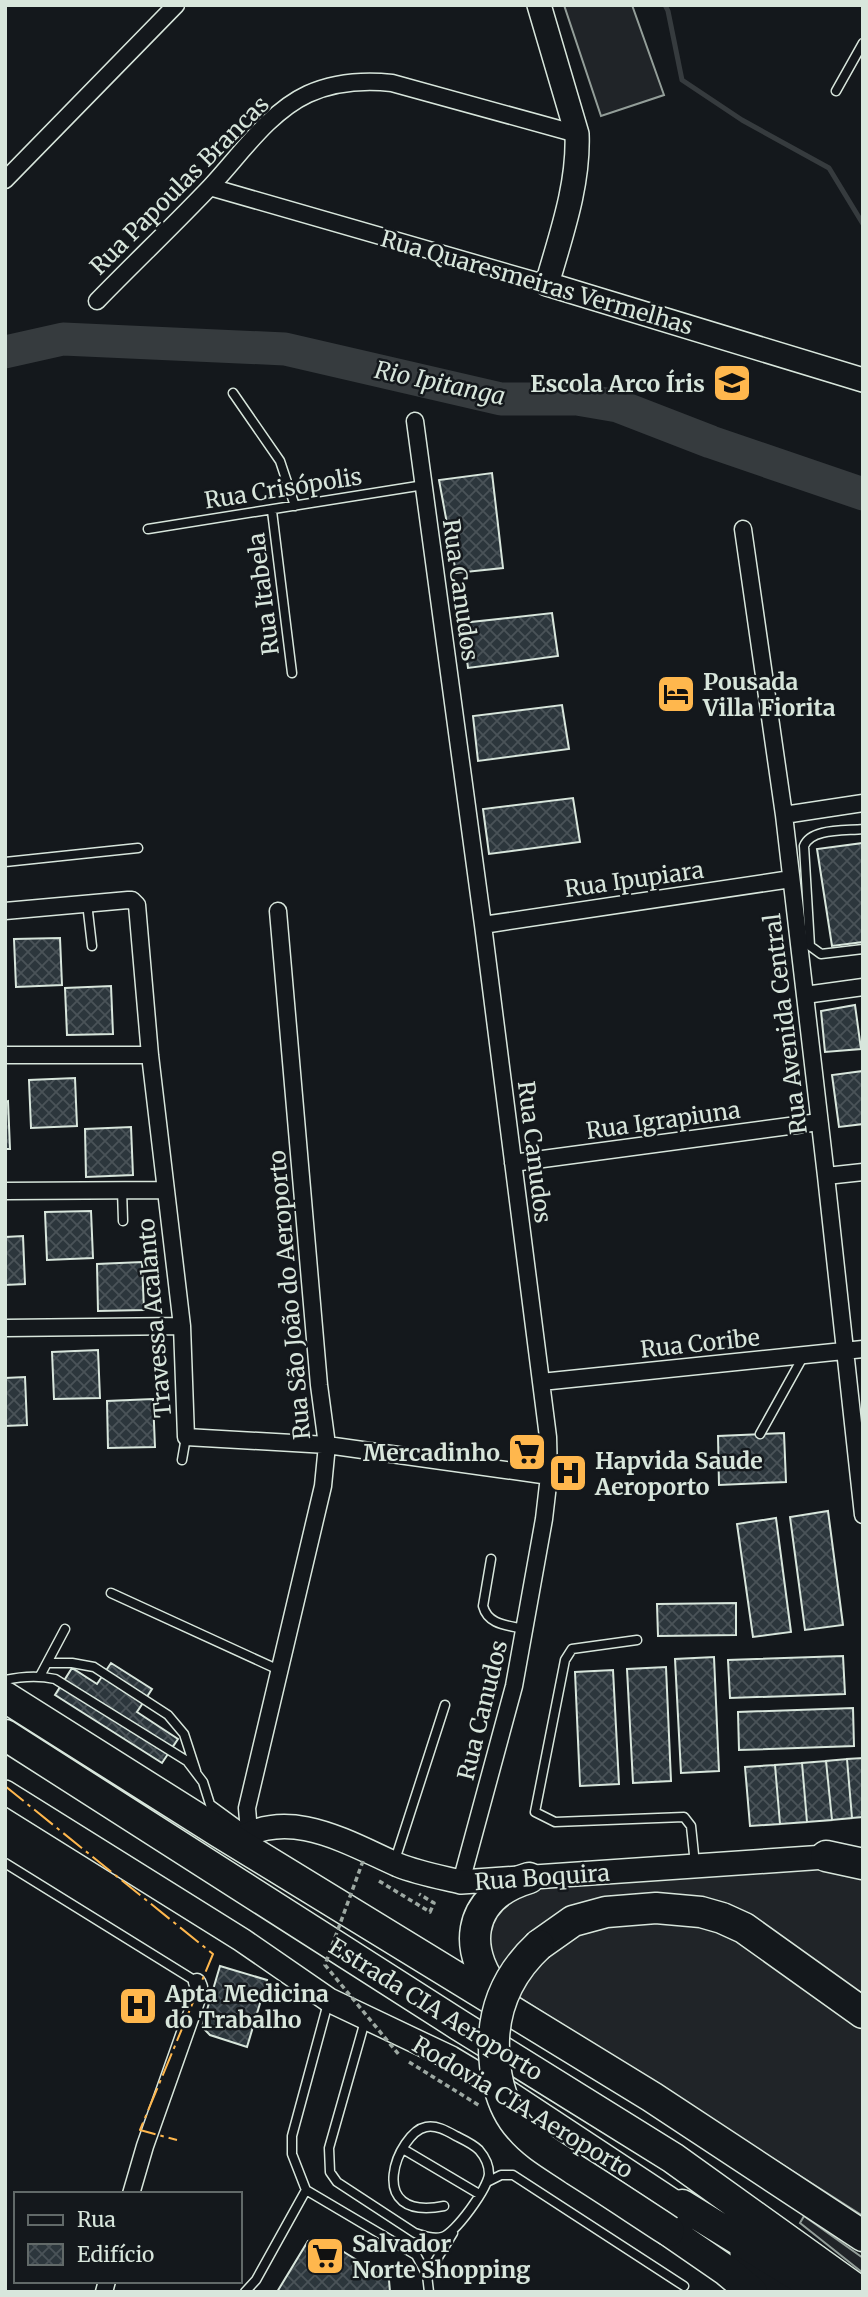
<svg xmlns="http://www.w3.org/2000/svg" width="868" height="2297" viewBox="0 0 868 2297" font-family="Merriweather,serif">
<defs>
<pattern id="building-cross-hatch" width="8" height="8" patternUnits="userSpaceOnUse" patternTransform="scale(1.75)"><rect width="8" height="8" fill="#2c363c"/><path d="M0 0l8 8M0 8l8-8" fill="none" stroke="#4a5358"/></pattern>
</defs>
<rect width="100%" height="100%" fill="#14181c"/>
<path fill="#202428" stroke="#939e99" stroke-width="2" d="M564 5H632L664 95 601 116Z
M816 1868 863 1872V1997L770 1931 611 1901 495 1982 487 1918 529 1887Z
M671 1918 732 1933 863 2023V2216L514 1994 544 1955 591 1926Z
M804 2216 863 2258V2273L800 2223Z"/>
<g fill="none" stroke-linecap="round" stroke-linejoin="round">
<path stroke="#363b3e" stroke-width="5" d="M665 5 668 11 682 80 742 120 829 168 863 224"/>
<path stroke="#363b3e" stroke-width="33" d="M5 352 63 339 285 349 501 399H577L618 406 711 442 863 494"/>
</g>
<path fill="url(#building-cross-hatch)" stroke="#d8e6dc" stroke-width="2" d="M492 473 503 568 456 573 439 480Z
M552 613 558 656 468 668 462 623Z
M562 705 569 749 478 761 473 716Z
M573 798 580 842 489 854 483 809Z
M863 843V942L832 946 817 849Z
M60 938 62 985 16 987 14 939Z
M111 986 113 1034 67 1035 65 988Z
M855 1005 861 1049 825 1052 821 1011Z
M863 1071V1124L839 1127 832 1075Z
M75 1078 77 1126 31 1128 29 1080Z
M8 1101 10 1149H5V1102Z
M131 1127 133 1175 86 1177 85 1129Z
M91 1211 93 1258 47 1260 45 1212Z
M23 1236 25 1284 5 1285V1237Z
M142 1262 144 1310 98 1311 97 1264Z
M98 1350 100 1398 54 1399 52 1352Z
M25 1377 27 1425 5 1426V1378Z
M153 1399 155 1447 108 1448 107 1401Z
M784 1433 786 1482 719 1485 718 1436Z
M828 1511 843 1625 805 1630 790 1517Z
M776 1518 791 1632 753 1637 737 1524Z
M736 1603V1635L658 1636 657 1604Z
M843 1656 845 1694 730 1698 728 1660Z
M714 1657 719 1771 681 1773 675 1659Z
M111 1663 152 1689 137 1712 178 1739 162 1763 55 1695 72 1668 97 1684Z
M666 1667 671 1781 633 1783 627 1669Z
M613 1670 619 1784 580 1786 575 1672Z
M853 1708 854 1746 739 1750 738 1712Z
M863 1758V1817L852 1818 847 1759Z
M847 1759 852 1818 832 1820 826 1761Z
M826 1761 832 1820 807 1822 802 1763Z
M802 1763 807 1822 780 1824 775 1765Z
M775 1765 780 1824 750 1826 745 1767Z
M220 1966 267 1980 247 2047 210 2035 202 2027Z
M323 2239 389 2280 390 2292H277L308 2241Z"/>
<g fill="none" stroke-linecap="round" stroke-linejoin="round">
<defs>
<path id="lane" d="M836 91 863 43
M233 393 280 461 295 506
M272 511 292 673
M148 529 424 485
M863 829C845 831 811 828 804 846L810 946 821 954 863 949
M5 862 138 848
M87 903 92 946
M122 1190 123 1221
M760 1434 804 1355
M182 1460 186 1437
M491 1559 483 1606C488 1625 507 1625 524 1629
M111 1593 279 1670
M637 1640 572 1649 565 1660 535 1812 555 1822 684 1817 691 1826 695 1864
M47 1663H72L94 1667 168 1715 184 1734 196 1771
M40 1676 65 1629
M5 1680C23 1676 38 1675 55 1679L187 1761 203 1782 215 1820
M211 1805 248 1832
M395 1860 445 1705
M5 1863 197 1982
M365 2021 329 2148 330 2172 337 2182 415 2233C424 2236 433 2239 442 2237 455 2234 488 2188 489 2174 489 2165 485 2157 479 2150 473 2144 464 2140 456 2136 447 2131 437 2125 426 2127 398 2132 362 2222 444 2206
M403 2149 479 2194
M487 2182 501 2175H513L684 2286
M306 2190 416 2255 427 2275 429 2292
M427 2275 453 2233
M245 2292 256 2280 306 2190 292 2154V2136L328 2003"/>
<path id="street" d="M5 180 176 5
M210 187 547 284
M97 301C135 262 174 225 211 186 240 155 269 112 308 94 335 82 363 80 392 83L577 134
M415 421 483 925 548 1437 549 1476 544 1519 514 1686 461 1882
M743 529 784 815 826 1176 863 1515
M784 815 863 803
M5 911 128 900H132L137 905 150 1055 182 1326 186 1437 327 1445 549 1476
M483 925 791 879
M805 995 863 987
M5 1055H150
M513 1163 819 1122
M826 1176 863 1172
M5 1191 165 1190
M5 1328 182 1326
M541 1382 863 1349
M249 1832 247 1808 323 1486 327 1445 319 1385 278 911
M131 2194 145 2146 198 1996 199 1987 197 1982
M104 2292 107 2281"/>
<path id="secondary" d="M539 5 577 134C579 185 561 235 547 284L863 380
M5 1792 242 1940 329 2000 451 2058 511 2094 693 2214
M235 1842C287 1805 348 1843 398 1865 418 1873 440 1877 461 1882L840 1856
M742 2253 782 2292"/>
<path id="highway" d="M5 1697 219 1832 652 2097 863 2236
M5 1735 459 2025 673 2158 860 2292
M826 1856 863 1864
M539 1945 573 1921 606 1912 656 1908 701 1912 722 1918 744 1928 863 2013
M503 1999C460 1954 465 1897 529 1878
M682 2205 824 2292
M669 2231 727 2271 752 2292"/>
</defs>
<use href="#lane" stroke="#d8e6dc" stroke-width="11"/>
<use href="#street" stroke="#d8e6dc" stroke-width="19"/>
<use href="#secondary" stroke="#d8e6dc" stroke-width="26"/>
<use href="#highway" stroke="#d8e6dc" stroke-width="33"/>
<path stroke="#9da8a2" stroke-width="3.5" stroke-dasharray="5 3.5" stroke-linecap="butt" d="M379 1881 430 1912 434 1903 419 1894
M409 2062 480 2106"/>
<use href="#lane" stroke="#14181c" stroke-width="8"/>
<use href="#street" stroke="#14181c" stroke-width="16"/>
<use href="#secondary" stroke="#14181c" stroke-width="23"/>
<use href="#highway" stroke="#14181c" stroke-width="30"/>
<defs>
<path id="highway-bridge" d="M539 1945C512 1970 496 2000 494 2038 493 2068 499 2105 520 2128 535 2146 556 2157 575 2170 607 2190 638 2211 669 2231"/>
</defs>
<use href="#highway-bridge" stroke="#d8e6dc" stroke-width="33" stroke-linecap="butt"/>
<path stroke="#9da8a2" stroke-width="3.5" stroke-dasharray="5 3.5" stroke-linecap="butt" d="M363 1861 325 1965 400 2056"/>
<use href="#highway-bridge" stroke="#14181c" stroke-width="30"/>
<path stroke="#ffb74d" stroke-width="2" stroke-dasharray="24 5 3.5 5" stroke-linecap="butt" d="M5 1786 213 1954 140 2130 177 2140"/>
</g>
<defs>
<symbol id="school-square" viewBox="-11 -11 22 22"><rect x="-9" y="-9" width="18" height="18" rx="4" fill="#ffb74d" stroke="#14181c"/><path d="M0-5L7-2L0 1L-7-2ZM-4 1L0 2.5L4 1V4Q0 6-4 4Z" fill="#111"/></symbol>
<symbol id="hotel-square" viewBox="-11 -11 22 22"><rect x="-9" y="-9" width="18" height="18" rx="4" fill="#ffb74d" stroke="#14181c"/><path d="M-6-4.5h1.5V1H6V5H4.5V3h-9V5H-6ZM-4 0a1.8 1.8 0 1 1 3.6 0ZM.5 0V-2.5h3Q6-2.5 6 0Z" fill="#111"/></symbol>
<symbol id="supermarket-square" viewBox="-11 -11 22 22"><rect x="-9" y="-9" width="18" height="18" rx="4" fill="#ffb74d" stroke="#14181c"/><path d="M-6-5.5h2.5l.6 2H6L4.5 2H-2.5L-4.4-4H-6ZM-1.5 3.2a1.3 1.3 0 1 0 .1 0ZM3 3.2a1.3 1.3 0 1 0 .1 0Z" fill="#111"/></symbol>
<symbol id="hospital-square" viewBox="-11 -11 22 22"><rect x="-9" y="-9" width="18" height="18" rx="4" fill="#ffb74d" stroke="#14181c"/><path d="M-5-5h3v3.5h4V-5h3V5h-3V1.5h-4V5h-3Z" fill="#111"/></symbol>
</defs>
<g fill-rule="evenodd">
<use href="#school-square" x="710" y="361" width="44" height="44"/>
<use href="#hotel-square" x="654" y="672" width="44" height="44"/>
<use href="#supermarket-square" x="505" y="1430" width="44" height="44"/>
<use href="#hospital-square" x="546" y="1451" width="44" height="44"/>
<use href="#hospital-square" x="116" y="1984" width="44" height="44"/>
<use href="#supermarket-square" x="303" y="2234" width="44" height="44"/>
</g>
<g text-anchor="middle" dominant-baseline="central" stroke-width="5" stroke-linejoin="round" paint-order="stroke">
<g font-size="23" fill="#d8e6dc" stroke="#14181c">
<text transform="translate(179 185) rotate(-45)">Rua Papoulas Brancas</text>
<text transform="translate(537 282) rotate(16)">Rua Quaresmeiras Vermelhas</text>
<text transform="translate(283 488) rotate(-9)">Rua Crisópolis</text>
<text transform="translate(461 590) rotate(82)">Rua Canudos</text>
<text transform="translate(263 594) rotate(-97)">Rua Itabela</text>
<text transform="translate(634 879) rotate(-8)">Rua Ipupiara</text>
<text transform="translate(785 1024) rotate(-97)">Rua Avenida Central</text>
<text transform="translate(663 1120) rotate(-8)">Rua Igrapiuna</text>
<text transform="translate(535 1152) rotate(83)">Rua Canudos</text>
<text transform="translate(289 1295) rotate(-95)">Rua São João do Aeroporto</text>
<text transform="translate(154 1318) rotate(-95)">Travessa Acalanto</text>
<text transform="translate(700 1343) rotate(-6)">Rua Coribe</text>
<text transform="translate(482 1710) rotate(-76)">Rua Canudos</text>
<text transform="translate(542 1877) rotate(-4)">Rua Boquira</text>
<text transform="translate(436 2009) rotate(32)">Estrada CIA Aeroporto</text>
<text transform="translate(523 2107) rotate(31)">Rodovia CIA Aeroporto</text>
</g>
<g font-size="23" font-weight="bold" fill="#d8e6dc" stroke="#14181c" text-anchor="start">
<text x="705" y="383" text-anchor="end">Escola Arco Íris</text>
<text x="703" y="681">Pousada<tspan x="703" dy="26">Villa Fiorita</tspan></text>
<text x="500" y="1452" text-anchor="end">Mercadinho</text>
<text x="595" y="1460">Hapvida Saude<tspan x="595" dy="26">Aeroporto</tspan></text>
<text x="165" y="1993">Apta Medicina<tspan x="165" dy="26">do Trabalho</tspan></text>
<text x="352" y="2243">Salvador<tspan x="352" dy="26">Norte Shopping</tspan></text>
</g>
<g font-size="24" font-style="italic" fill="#d8e6dc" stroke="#14181c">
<text transform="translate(440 383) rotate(12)">Rio Ipitanga</text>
</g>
</g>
<rect width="868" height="2297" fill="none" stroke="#d8e6dc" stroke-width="14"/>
<rect x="14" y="2192" width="228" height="91" fill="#14181c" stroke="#626a69" stroke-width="2"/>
<rect x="28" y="2215" width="35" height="10" fill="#14181c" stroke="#626a69" stroke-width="2"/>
<text x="77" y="2227" font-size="21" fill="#d8e6dc">Rua</text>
<rect x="28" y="2244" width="35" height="21" fill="url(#building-cross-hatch)" stroke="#626a69" stroke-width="2"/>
<text x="77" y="2262" font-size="21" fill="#d8e6dc">Edifício</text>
</svg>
